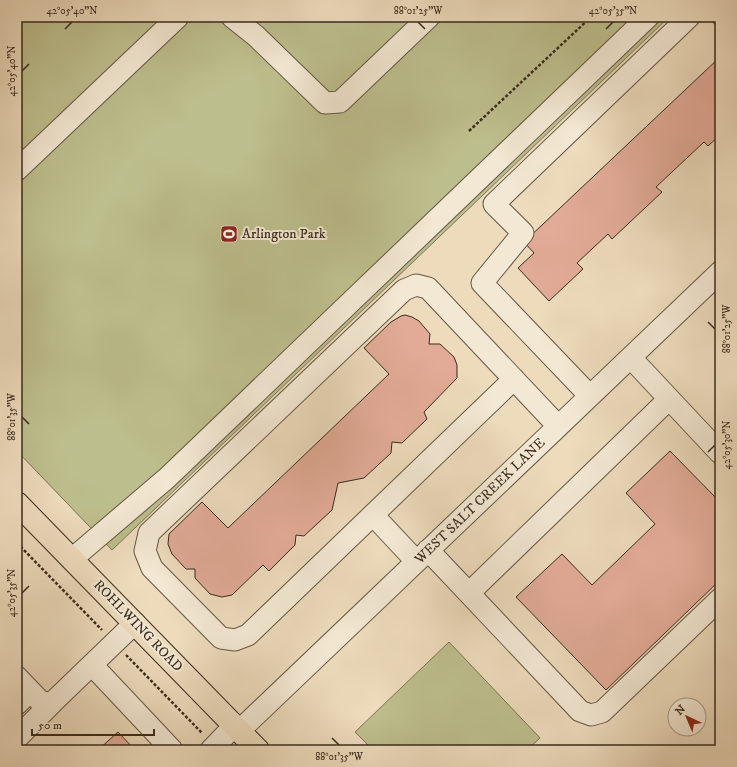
<svg xmlns="http://www.w3.org/2000/svg" width="737" height="767" viewBox="0 0 737 767" font-family="'IM FELL DW Pica',serif">
<rect width="100%" height="100%" fill="#eddbbc"/>
<filter id="stains"><feTurbulence type="fractalNoise" baseFrequency=".005" numOctaves="4"/><feColorMatrix values="0 0 0 0 .2 0 0 0 0 .09 0 0 0 0 .02 0 0 0 .5 -.17"/></filter>
<radialGradient id="worn" r=".72"><stop offset=".6" stop-color="#630" stop-opacity="0"/><stop offset="1" stop-color="#630" stop-opacity=".3"/></radialGradient>
<path fill="#bdbe8d" stroke="#7a7456" d="M17 17H669L112 550 17 451Z
M449 642 540 738 527 750H373L355 732Z"/>
<path fill="#e2ab97" stroke="#382b1e" d="M713 17H720V30L710 19Z
M720 57V135L708 146 704 142 656 187 662 192 612 239 608 234 577 263 583 269 549 301 518 268 534 253 524 242Z
M405 315 412 317 419 321 430 334 429 344H440L454 357 457 365V378L424 412 427 419 402 443 392 442 391 453 364 478 338 483 332 510 304 536 296 535 295 545 269 571 263 565 232 595 222 597 210 594 195 578V569H186L172 554 168 544 169 534 202 502 228 528 389 374 364 348 391 322 401 316Z
M670 451 720 502V580L606 690 516 597 562 554 592 585 655 524 626 493Z
M118 732 135 750H98Z"/>
<g fill="none" stroke-linecap="round" stroke-linejoin="round">
<defs>
<path id="minor" d="M232 17 256 36 325 103 340 102 429 17
M17 170 178 17
M631 358 720 453
M514 379 248 635 235 640 221 638 152 568 145 551 149 533 404 290 416 285 428 288 558 426
M590 396 482 283 523 233 494 204 689 17
M373 515 416 561
M428 550 580 711 591 715 602 712 720 599
M72 559 167 478 648 17
M469 593 669 399
M92 665 172 750
M17 677 40 701 47 703 54 701 135 623
M17 704 30 691
M240 730 720 272
M17 738 54 701
M211 750 235 725"/>
<path id="major" d="M17 503 258 750"/>
</defs>
<use href="#minor" stroke="#655746" stroke-width="23"/>
<use href="#major" stroke="#382b1e" stroke-width="24"/>
<path stroke="#382b1e" stroke-width="2.5" stroke-dasharray="3 2" stroke-linecap="butt" d="M469 131 591 17
M17 543 102 630
M126 655 202 733"/>
<use href="#minor" stroke="#f3e8d3" stroke-width="21"/>
<use href="#major" stroke="#eddbbc" stroke-width="22"/>
</g>
<path fill="none" stroke="#382b1e" stroke-width="1.5" d="M418 22 425 29M65 29 72 22M606 29 613 22M22 71 29 64M708 322 715 329M22 417 29 424M708 452 715 445M22 593 29 586M332 738 339 745"/>
<defs>
<symbol id="stadium-square" viewBox="-11 -11 22 22"><rect x="-9" y="-9" width="18" height="18" rx="4" fill="#8f2418" stroke="#f3e8d3"/><path d="M0-5a6.5 5 0 1 0 0 10a6.5 5 0 1 0 0-10ZM-3.5-1.8h7v3.6h-7Z" fill="#fff"/></symbol>
</defs>
<g fill-rule="evenodd">
<use href="#stadium-square" x="219" y="224" width="20" height="20"/>
</g>
<g text-anchor="middle" dominant-baseline="central" stroke-width="4" stroke-linejoin="round" paint-order="stroke">
<g font-size="14" fill="#382b1e" stroke="#f3e8d3" text-anchor="start">
<text x="242" y="234">Arlington Park</text>
</g>
<g font-size="14" fill="#382b1e" stroke="#f3e8d3">
<text transform="translate(480 501) rotate(-44)">WEST SALT CREEK LANE</text>
<text transform="translate(138 626) rotate(46)">ROHLWING ROAD</text>
</g>
</g>
<rect width="737" height="767" fill="none" stroke="#eddbbc" stroke-width="44"/>
<g transform="translate(687 717) rotate(316)"><circle r="19" fill="#f3e8d3" stroke="#a89c8b"/>
<path d="M0-3L7 15L0 10L-7 15Z" fill="#8f2418"/>
<text y="-6" font-size="11" font-weight="bold" text-anchor="middle" fill="#382b1e">N</text>
</g>
<path d="M32 729v6h122v-6" fill="none" stroke="#382b1e" stroke-width="2"/>
<text x="38" y="729" font-size="12" fill="#382b1e" stroke="#f3e8d3" stroke-width="3" paint-order="stroke">50 m</text>
<rect x="22" y="22" width="693" height="723" fill="none" stroke="#382b1e" stroke-width="1.5"/>
<g font-size="10" text-anchor="middle" fill="#382b1e">
<text x="72" y="14">42°05'40"N</text>
<text x="418" y="14">88°01'25"W</text>
<text x="613" y="14">42°05'35"N</text>
<text transform="translate(11 71) rotate(-90)" y="4">42°05'40"N</text>
<text transform="translate(726 329) rotate(-90)" y="4">88°01'25"W</text>
<text transform="translate(11 417) rotate(-90)" y="4">88°01'35"W</text>
<text transform="translate(726 445) rotate(-90)" y="4">42°05'30"N</text>
<text transform="translate(11 593) rotate(-90)" y="4">42°05'35"N</text>
<text x="339" y="760">88°01'35"W</text>
</g>
<rect width="100%" height="100%" filter="url(#stains)"/>
<rect width="100%" height="100%" fill="url(#worn)"/>
</svg>
